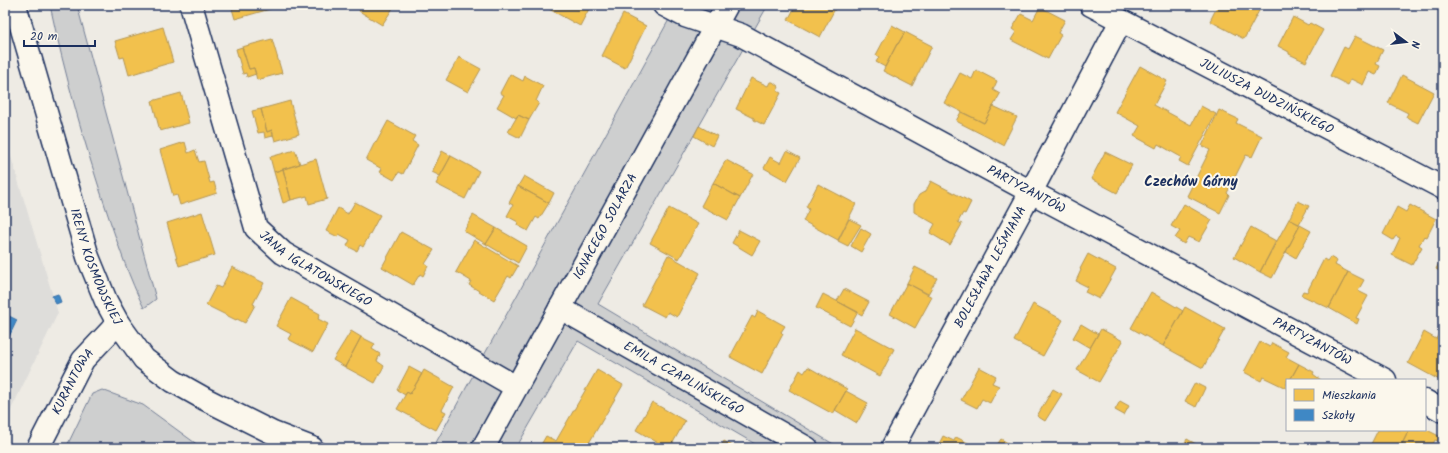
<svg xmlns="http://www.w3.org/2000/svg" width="1448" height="453" viewBox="0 0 1448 453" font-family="Kalam,sans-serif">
<rect width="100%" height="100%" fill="#eeebe4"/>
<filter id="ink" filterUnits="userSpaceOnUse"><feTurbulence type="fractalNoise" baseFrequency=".025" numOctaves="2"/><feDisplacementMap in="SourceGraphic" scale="8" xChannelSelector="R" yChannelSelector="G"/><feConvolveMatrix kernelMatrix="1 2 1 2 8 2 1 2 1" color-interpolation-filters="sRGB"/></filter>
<g filter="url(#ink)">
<path fill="#deddda" d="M5 137 58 313 5 422Z"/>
<path fill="#cecfcf" stroke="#747f96" d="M50 5H77L156 299 144 308C129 278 119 247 108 215 85 146 65 76 50 5Z
M677 5H768L598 304 840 448H762L578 341 516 448H433Z
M102 390 143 405 202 448H66L92 394Z"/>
<path fill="#f2c14e" stroke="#b29553" d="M115 5H131L117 9Z
M231 5H276L277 7 235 19Z
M362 5H395L382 25 359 11Z
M551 5H591L580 26 549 9Z
M796 5H837L820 37 788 20Z
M1218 5H1262L1244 39 1210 21Z
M1040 7 1065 20 1058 33 1061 35 1048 59 1011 40 1016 32 1012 29 1021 14 1033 20Z
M623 14 646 26 625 68 602 56Z
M1293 17 1308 25 1310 23 1323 30 1306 62 1289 54V52L1278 46Z
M892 25 905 32 898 44H897L885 67 876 62 879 57 876 55Z
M163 27 173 62 129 75 124 57 120 58 115 41Z
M905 32 932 46 912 86 883 71 897 44H898Z
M1355 36 1383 50 1376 64 1380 66 1376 75 1369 72 1363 85 1351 79 1348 85 1330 76 1344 47 1348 49Z
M272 39 282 73 257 80 254 68 249 69 242 47Z
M242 47 249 69 254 68 256 74 247 77 246 73 243 74 236 49Z
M459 57 481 69 468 92 446 80Z
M1140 66 1167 81 1154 105 1191 125 1201 106 1216 114 1188 166 1179 161 1181 157 1158 144 1156 148 1134 136 1140 126 1115 112Z
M976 70 997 81 993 90 1000 94 984 123 944 103 960 73 972 79Z
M510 74 523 81 525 76 543 86 536 101 539 103 529 120 518 115 516 118 497 107 504 95 500 93Z
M1402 75 1434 92 1418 123 1406 117 1408 113 1388 103Z
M751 78 768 86 770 82H773L779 87 777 91 781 93 764 125 754 120V118L736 109Z
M181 93 189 123 160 131 152 101Z
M290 101 299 134 275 141 272 130 267 132 261 109Z
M993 106 1017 117 1003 145 956 121 961 112 984 123Z
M261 109 267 132 272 130 273 136 265 138 264 132 258 133 252 111Z
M1219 110 1238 119 1236 123 1262 136 1252 157 1246 155 1227 193 1229 195 1220 213 1187 196 1210 150 1202 146Z
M518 115 529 120 520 138 508 132Z
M388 121 415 136 412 141 418 145 403 174 399 172 394 180 380 172 382 169 366 160 375 142 376 143Z
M699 126 717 136 712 146 694 136Z
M185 142 188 153 195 150 199 162 204 161 210 183 214 182 217 193 180 205 177 195 173 196 160 150Z
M295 150 300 164 274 172 270 157Z
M442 151 451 156 440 176 432 172Z
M787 151 800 158 787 181 764 168 770 157 781 163Z
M1105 152 1132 165 1117 193 1091 179Z
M451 156 479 171 465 199 436 184Z
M316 159 327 199 309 204 307 196 291 200 283 169Z
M726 160 753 174 740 198 713 183Z
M283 169 291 200 283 203 274 172Z
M524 176 554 193 549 203 518 186Z
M931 181 971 202 965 214 963 213 958 222 962 224 950 245 930 233 935 224 914 212V204L919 195 926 191Z
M713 183 740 198 728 220 701 206Z
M818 184 856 204 838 240 803 221 809 209 806 207Z
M518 186 549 203 539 219 536 217 528 231 517 225 518 222 507 216 513 205 509 203Z
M1298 201 1309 206 1299 224 1289 219Z
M355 202 380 215 363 247 360 245 357 251 347 246 350 240 339 234 338 237 326 231 338 208 348 214Z
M1184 204 1212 220 1199 242 1188 237 1184 244 1175 238 1180 231 1171 226Z
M1410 205 1436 219 1427 237 1424 236 1419 245 1422 247 1412 265 1392 255 1400 238 1396 236 1393 240 1383 234 1397 207 1406 212Z
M669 208 698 224 679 259 650 243Z
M202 212 215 255 179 266 167 223Z
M473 215 496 228 486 244 464 231Z
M849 219 861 225 848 246 838 241Z
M1289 219 1300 225 1272 278 1260 272Z
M1300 225 1311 231 1296 258 1286 252Z
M1251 227 1276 241 1260 272 1234 257Z
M496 228 527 246 518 263 486 244Z
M861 228 871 234 861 252 851 246Z
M739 230 760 241 752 255 732 243Z
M401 232 434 250 425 264 428 266 423 276 420 274 413 285 382 267Z
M474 240 518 266 511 278 508 276 494 300 469 285 471 281 456 272Z
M1088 254 1116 269 1099 299 1085 292 1088 287 1076 281 1081 270 1080 269Z
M668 255 700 273 677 317 668 312 665 317 642 305Z
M1443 255V273L1436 269Z
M1330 257 1337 261 1335 265 1348 272 1329 308 1301 295 1303 291 1307 292 1324 259 1327 261Z
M232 267 264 283 253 304 255 305 245 323 237 319 236 320 206 305 216 286 221 288Z
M915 267 937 278 928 294 907 283Z
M1348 272 1364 280 1358 291 1368 296 1356 318 1359 319 1357 324 1329 308Z
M907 283 932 297 915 328 890 314Z
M844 289 869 302 862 315 837 301Z
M1151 292 1183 311 1163 346 1131 328Z
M823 294 858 312 850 326 816 308Z
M291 298 320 314 318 319 328 324 313 352 288 339 291 334 276 326Z
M1033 304 1063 320 1043 356 1014 341Z
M1185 307 1225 329 1203 368 1163 346Z
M758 311 785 326 781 332 783 334 762 374 730 357 752 316 755 318Z
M1081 324 1098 334 1090 348 1073 338Z
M855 328 894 349 880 376 841 355Z
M1101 329 1123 341 1099 382 1077 370Z
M1441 330 1443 331V382L1408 363 1424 332 1436 339Z
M351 331 361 337 345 367 333 360Z
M361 337 375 344 372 349 380 354 377 361 384 366 375 383 345 367Z
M1260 342 1270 347 1272 343 1289 352 1286 357 1299 364 1290 380H1287L1286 388 1263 377 1261 381 1244 372Z
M1299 364 1314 372 1313 374 1321 380H1290Z
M409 367 422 374 410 394 407 392 405 395 397 390Z
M808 367 847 389 833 414 789 390 800 370 804 373Z
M979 367 996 376 992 383 999 386 990 403 982 399 977 408 961 400Z
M424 370 454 387 442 410 446 412 436 430 397 409 407 392 410 394Z
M597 370 623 385 586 448H539L546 436 556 441Z
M1195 383 1205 388 1196 407 1185 401Z
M1053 389 1062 394 1045 421 1037 416Z
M846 391 868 403 857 423 835 410Z
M1120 401 1129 406 1124 415 1115 410Z
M652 402 685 421 670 448H667L636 430Z
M1378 430H1409L1400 448H1369Z
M1409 430H1424L1426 431 1427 430 1441 437 1438 441 1435 440 1431 448H1400Z
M943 436 954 441 956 437 970 444 967 448H937Z
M1001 439 1016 448H995Z
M1187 439 1203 448H1182Z
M724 441 736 448H720Z"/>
<path fill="#3f88c5" stroke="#346da6" d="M58 294 61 302 56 304 52 296Z
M5 301 10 304 5 313Z
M5 314 17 320 5 345Z"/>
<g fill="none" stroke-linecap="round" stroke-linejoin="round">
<defs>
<g id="street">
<path id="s1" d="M191 5 256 228 283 253 516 387"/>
<path id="s2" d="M664 5 685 16 741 35 1031 192 1385 380"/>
<path id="s3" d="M1091 5 1443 188"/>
<path id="s4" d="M560 308 807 448"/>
<path d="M1425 401 1443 411"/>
<path id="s5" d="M38 448 83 360 118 323"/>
<path id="s6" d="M483 448 727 5"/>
<path id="s7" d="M892 448 1031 192 1121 21"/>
</g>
<g id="secondary">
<path id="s8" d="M15 5 88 257 106 301 118 323 144 359 173 381 205 399 273 433 312 448"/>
</g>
</defs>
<use href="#street" stroke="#1b2f5e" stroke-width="25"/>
<use href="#secondary" stroke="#1b2f5e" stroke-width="25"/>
<use href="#street" stroke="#fbf7ec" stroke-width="22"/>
<use href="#secondary" stroke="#fbf7ec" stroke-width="22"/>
</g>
</g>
<g text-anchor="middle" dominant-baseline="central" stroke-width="4" stroke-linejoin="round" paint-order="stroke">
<g font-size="13" fill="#1b2f5e" stroke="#fbf7ec">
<text stroke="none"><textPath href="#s3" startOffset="198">JULIUSZA DUDZIŃSKIEGO</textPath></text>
<text stroke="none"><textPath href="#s2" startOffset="407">PARTYZANTÓW</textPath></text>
<text stroke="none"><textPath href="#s6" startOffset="253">IGNACEGO SOLARZA</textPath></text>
<text stroke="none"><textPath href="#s8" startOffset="274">IRENY KOSMOWSKIEJ</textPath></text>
<text stroke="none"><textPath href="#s7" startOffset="206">BOLESŁAWA LEŚMIANA</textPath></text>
<text stroke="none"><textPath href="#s1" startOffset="305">JANA IGLATOWSKIEGO</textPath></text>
<text stroke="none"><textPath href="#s2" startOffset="731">PARTYZANTÓW</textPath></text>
<text stroke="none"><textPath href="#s4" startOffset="142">EMILA CZAPLIŃSKIEGO</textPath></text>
<text stroke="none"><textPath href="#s5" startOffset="75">KURANTOWA</textPath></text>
</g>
<g font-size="14" font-weight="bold" fill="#1b2f5e" stroke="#fbf7ec">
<text x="1191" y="182">Czechów Górny</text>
</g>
</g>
<rect width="1448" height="453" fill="none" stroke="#fbf7ec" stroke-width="20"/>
<rect x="10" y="10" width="1428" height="433" fill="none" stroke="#1b2f5e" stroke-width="1.5" filter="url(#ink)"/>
<rect x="1286" y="379" width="140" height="52" fill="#fbf7ec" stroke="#a1a7b3"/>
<rect x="1294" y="389" width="20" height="12" fill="#f2c14e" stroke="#a1a7b3"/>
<text x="1322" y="399" font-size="12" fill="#1b2f5e">Mieszkania</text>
<rect x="1294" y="409" width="20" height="12" fill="#3f88c5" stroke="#a1a7b3"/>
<text x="1322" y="419" font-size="12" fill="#1b2f5e">Szkoły</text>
<g transform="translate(1406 42) rotate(105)" stroke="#fbf7ec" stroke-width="3" paint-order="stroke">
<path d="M0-3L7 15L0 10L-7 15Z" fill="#1b2f5e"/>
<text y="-6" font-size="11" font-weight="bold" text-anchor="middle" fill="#1b2f5e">N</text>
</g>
<path d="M24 40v6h71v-6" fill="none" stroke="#1b2f5e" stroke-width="2"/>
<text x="30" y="40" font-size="12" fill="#1b2f5e" stroke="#fbf7ec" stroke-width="3" paint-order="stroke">20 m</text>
</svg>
